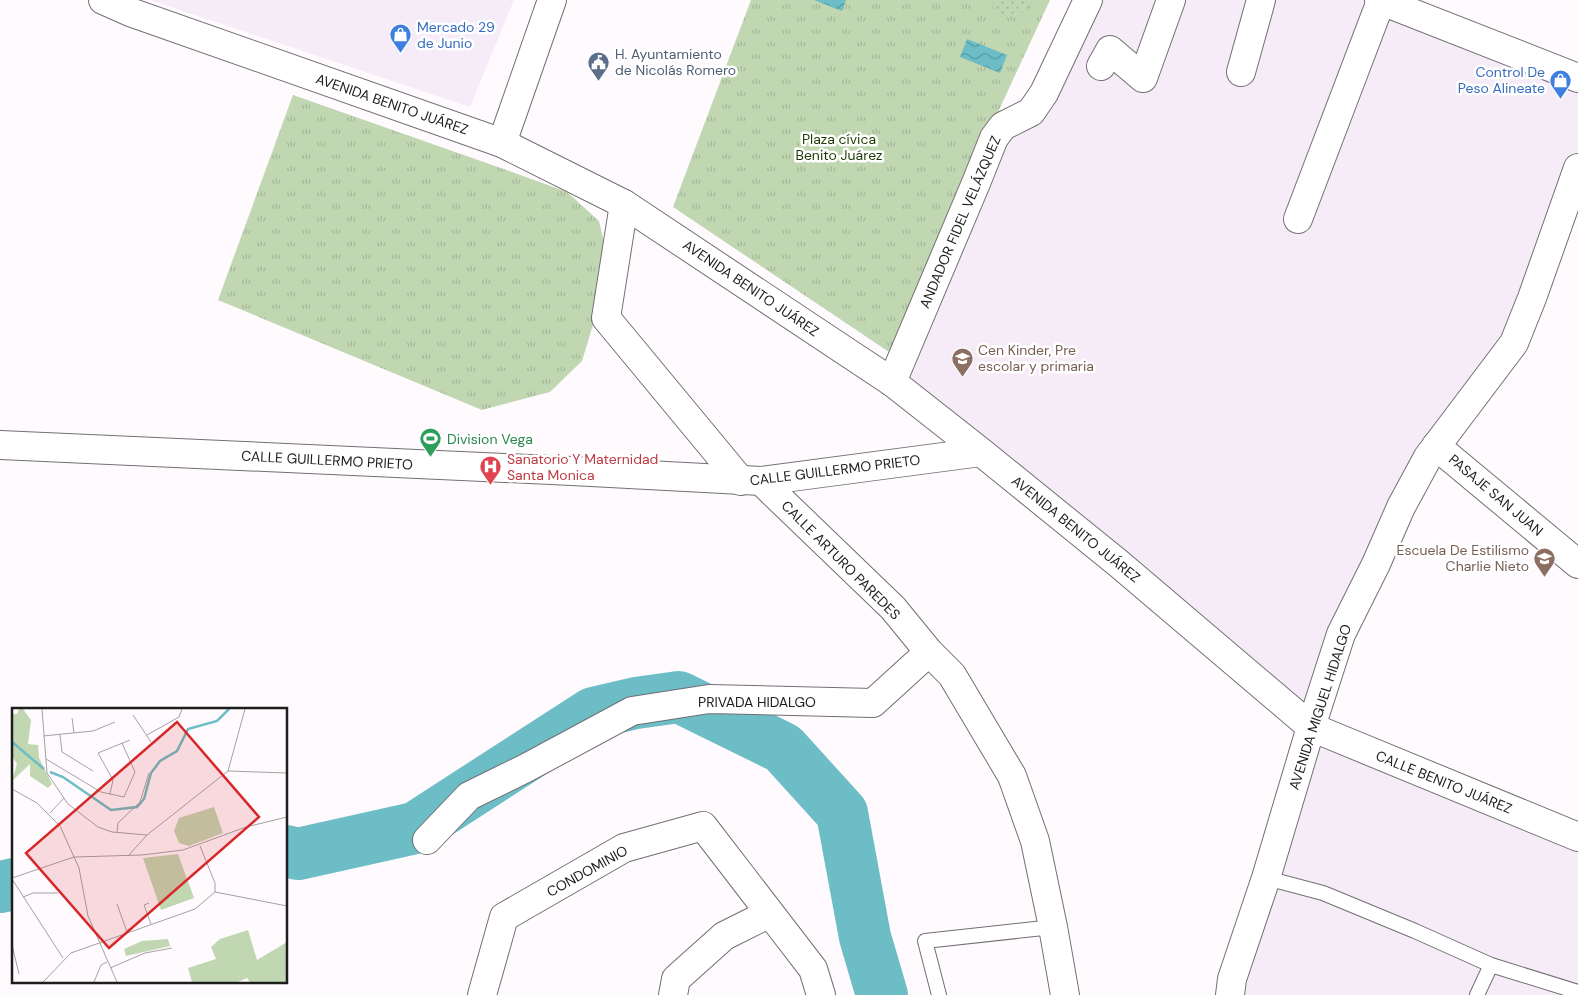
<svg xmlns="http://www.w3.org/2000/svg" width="1578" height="995" viewBox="0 0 1578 995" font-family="'DM Sans',sans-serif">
<defs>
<pattern id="grass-tufts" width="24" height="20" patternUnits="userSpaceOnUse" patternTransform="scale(1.25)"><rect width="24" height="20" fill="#c0d7b2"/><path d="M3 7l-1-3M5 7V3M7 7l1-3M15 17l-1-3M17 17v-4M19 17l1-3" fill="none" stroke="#a5b899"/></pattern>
<pattern id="garden-dots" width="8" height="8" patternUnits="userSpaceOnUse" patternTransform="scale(1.25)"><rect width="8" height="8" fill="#c0d7b2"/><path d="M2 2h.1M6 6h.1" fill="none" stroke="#a5b899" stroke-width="1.8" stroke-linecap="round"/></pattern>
<pattern id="water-waves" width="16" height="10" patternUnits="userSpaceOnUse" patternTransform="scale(1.25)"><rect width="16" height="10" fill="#6cbdc5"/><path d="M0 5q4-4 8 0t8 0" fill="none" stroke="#58999f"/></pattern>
</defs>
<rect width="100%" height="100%" fill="#fefafe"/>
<path fill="#f5ecf7" d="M150 0H514L470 107Z
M1086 0H1396L1578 77V161L1531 295 1448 427 1310 727 901 387 998 132 1031 112Z
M1313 729 1578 846V995H1229Z"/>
<path fill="url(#grass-tufts)" d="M751 0H1050L985 140 901 360 673 207Z
M293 95 512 172 567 192 599 221 610 268 582 361 550 392 482 410 218 300Z"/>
<path fill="url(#garden-dots)" d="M994 0H1031L1032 2C1021 18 1012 19 995 12L992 5Z"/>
<path fill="url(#water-waves)" d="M814 0H846L842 11Z
M967 39 1007 55 1000 73 960 57Z"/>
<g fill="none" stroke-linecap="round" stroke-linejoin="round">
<path stroke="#6cbdc5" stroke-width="52" d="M286 851 298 854 415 828 593 713 636 703 679 697 783 748 842 813 865 937 882 995
M0 887 14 884"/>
<defs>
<path id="lane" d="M1266 878 1323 893 1415 931 1491 965 1578 992
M939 995 925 941 1053 927
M1477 995 1491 965"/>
<path id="street" d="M1101 66 1110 50 1143 78 1171 0
M1241 72 1261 0
M502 143 552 0
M624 204 606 318 741 481
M1298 219 1381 1
M892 382 976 183 994 138 1003 126 1031 112 1044 93 1088 0
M1436 446 1578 564
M1311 727 1578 837
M427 840 469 796 526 768 632 711 709 699 873 703 929 652
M482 995 504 917 624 848 703 826 813 969 821 995
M673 995 676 979 724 936 770 913"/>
<path id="secondary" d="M103 0 130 12 502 143 624 204 892 382 981 452 1118 563 1311 727
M1379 0 1578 78
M0 445 572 471 761 481 981 452
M761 481 893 608 929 652 952 675 1012 776 1035 841 1053 927 1065 995
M1230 995 1232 979 1266 878 1311 727 1341 634 1376 564 1401 507 1428 457 1514 343 1532 298 1578 168"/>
</defs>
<use href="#lane" stroke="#726f73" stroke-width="16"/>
<use href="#street" stroke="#726f73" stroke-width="30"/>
<use href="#secondary" stroke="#726f73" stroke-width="30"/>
<use href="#lane" stroke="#fff" stroke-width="14"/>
<use href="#street" stroke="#fff" stroke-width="28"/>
<use href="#secondary" stroke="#fff" stroke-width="28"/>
</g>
<defs>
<symbol id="shop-pin" viewBox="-11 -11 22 30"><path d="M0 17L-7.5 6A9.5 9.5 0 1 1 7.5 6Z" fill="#3f7fe0" stroke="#fff"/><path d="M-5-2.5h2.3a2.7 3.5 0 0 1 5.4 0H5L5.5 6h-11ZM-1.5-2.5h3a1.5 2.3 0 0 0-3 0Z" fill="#fff"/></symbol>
<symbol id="civic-pin" viewBox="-11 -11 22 30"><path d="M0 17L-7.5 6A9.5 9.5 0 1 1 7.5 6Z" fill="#5c6f8a" stroke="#fff"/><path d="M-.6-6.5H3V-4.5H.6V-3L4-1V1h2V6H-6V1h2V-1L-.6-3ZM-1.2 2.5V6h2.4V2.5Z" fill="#fff"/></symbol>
<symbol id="school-pin" viewBox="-11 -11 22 30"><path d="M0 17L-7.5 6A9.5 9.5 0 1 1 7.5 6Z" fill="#8d6e63" stroke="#fff"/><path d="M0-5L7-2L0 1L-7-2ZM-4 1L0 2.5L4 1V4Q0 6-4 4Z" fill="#fff"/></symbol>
<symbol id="stadium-pin" viewBox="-11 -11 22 30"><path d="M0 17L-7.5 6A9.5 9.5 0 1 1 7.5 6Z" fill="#2e9e5b" stroke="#fff"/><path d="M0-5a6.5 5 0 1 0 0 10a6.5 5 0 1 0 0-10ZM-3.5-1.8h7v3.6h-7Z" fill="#fff"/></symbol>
<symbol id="hospital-pin" viewBox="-11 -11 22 30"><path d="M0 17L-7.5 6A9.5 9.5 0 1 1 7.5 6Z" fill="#e0444e" stroke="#fff"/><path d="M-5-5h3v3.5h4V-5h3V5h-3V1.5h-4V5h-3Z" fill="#fff"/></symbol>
<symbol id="university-pin" viewBox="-11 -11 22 30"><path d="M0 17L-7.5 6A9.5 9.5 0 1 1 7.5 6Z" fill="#8d6e63" stroke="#fff"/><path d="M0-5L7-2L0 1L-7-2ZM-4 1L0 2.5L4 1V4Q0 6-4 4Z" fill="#fff"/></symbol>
</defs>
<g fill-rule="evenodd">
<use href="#shop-pin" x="388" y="22" width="25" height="34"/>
<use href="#civic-pin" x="586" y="50" width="25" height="34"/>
<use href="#shop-pin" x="1548" y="68" width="25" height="34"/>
<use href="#school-pin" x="950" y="346" width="25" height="34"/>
<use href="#stadium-pin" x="418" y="426" width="25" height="34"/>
<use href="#hospital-pin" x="478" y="454" width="25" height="34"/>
<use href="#university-pin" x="1532" y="546" width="25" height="34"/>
</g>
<g text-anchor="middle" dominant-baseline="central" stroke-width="5" stroke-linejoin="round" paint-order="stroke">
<g font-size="14" fill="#366cbe" stroke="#fff" text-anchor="start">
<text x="417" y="27">Mercado 29<tspan x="417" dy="16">de Junio</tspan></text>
<text x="1545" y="72" text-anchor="end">Control De<tspan x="1545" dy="16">Peso Alineate</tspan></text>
</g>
<g font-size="14" fill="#4e5e75" stroke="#fff" text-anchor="start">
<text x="615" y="54">H. Ayuntamiento<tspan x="615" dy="16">de Nicolás Romero</tspan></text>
</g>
<g font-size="14" fill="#1e1d1e" stroke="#fff">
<text transform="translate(392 104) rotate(19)">AVENIDA BENITO JUÁREZ</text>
<text transform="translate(960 222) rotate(-67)">ANDADOR FIDEL VELÁZQUEZ</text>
<text transform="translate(751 288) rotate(34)">AVENIDA BENITO JUÁREZ</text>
<text transform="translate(327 460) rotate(3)">CALLE GUILLERMO PRIETO</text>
<text transform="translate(835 470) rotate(-7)">CALLE GUILLERMO PRIETO</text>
<text transform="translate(1496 495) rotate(40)">PASAJE SAN JUAN</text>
<text transform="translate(1076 529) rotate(39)">AVENIDA BENITO JUÁREZ</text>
<text transform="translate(841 560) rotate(45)">CALLE ARTURO PAREDES</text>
<text x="757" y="702">PRIVADA HIDALGO</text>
<text transform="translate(1320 707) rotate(-72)">AVENIDA MIGUEL HIDALGO</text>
<text transform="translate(1444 782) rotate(22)">CALLE BENITO JUÁREZ</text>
<text transform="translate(587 871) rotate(-29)">CONDOMINIO</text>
</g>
<g font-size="14" fill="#1e3b03" stroke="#fff">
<text x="839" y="139">Plaza cívica<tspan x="839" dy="16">Benito Juárez</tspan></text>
</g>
<g font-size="14" fill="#785e54" stroke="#fff" text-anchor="start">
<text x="978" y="350">Cen Kinder, Pre<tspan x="978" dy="16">escolar y primaria</tspan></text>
<text x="1529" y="550" text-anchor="end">Escuela De Estilismo<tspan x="1529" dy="16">Charlie Nieto</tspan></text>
</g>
<g font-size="14" fill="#27864d" stroke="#fff" text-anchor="start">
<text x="447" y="439">Division Vega</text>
</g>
<g font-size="14" fill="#be3a42" stroke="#fff" text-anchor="start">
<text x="507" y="459">Sanatorio Y Maternidad<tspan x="507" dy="16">Santa Monica</tspan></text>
</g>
</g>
<g transform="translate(12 708)">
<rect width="275" height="275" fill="#fefafe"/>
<path d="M7 1H11L19 12 16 36 26 37 27 50 40 76 36 80 18 68V56L0 73 5 56 0 48V6H5ZM202 99 211 125 177 138 167 135 162 123 167 110ZM166 146 182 190 149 202 131 150ZM236 222 245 252 275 234V274H238L235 270 226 274H180L176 260 204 251 199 239 208 231ZM156 231 158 238 114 248 112 241 130 233Z" fill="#c0d7b2"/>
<path fill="none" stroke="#6cbdc5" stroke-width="2.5" d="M0 34 32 61M38 64 51 69 99 102 125 99 132 91 139 65 148 53 165 43 176 21 205 13 217 1"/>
<path fill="none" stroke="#a4a2a4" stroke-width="1" d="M30 1 35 65 56 96 86 119 100 124 135 127M121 7 139 34M60 10 62 25M48 27 50 44 81 63M135 27 167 9 170 1M31 28 81 23 103 14M34 51 89 84 112 89 123 64 110 35M216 63 275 65M0 81 25 95 48 118 67 160 76 208 105 274M98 86 101 72 86 45 118 32M38 105 52 90M105 124 106 115 128 94 137 65M188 138 203 175V184M116 148 135 127 216 63 233 1M62 149 130 147 171 142 234 119 275 109M0 170 62 149M0 171 51 250M11 189 21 185H46M137 195 132 197 139 216M105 196 115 224M0 237 7 266M98 260 133 245 160 240M31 274 59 245 183 201 203 184 275 198M82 274 89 257 95 254"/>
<path fill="#d62828" fill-opacity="0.15" stroke="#d62828" stroke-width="2.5" d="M165 14 247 109 97 240 14 145Z"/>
<rect width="275" height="275" fill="none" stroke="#1e1d1e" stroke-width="2.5"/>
</g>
</svg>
